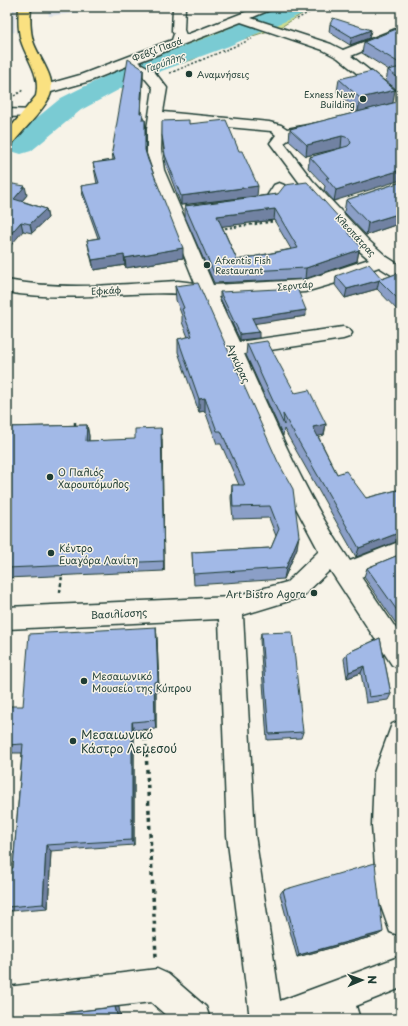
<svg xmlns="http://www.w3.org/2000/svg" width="408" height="1026" viewBox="0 0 408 1026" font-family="'Playpen Sans',sans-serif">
<rect width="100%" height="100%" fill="#f7f3e8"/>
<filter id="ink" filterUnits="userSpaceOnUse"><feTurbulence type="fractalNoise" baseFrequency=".025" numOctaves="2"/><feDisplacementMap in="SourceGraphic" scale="8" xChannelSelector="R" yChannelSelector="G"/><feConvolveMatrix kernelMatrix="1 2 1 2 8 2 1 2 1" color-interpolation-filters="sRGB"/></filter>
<g filter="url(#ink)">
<path fill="#dee2e8" d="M7 7H16L15 32 7 34Z
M47 7H128L49 16Z"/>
<path fill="#cddc90" stroke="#768c62" d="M273 7H313L281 27 215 48 192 60 156 70 147 60 149 56Z"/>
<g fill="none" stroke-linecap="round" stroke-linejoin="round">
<path fill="#7acbd3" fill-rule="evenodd" d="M279 7H309L306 12 229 46 137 80 81 110 31 151 21 154 11 151 7 145 11 139 61 98 79 89 119 70 211 36Z"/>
<defs>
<path id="minor" d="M173 7H185L184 30 186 35 258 7H274L272 9 251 18 331 44 343 50 401 27V35L351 56 401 95V106L396 105 338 58 323 50 241 22 138 62 153 70 167 88 163 112 269 122 281 125 287 129 318 123 323 124 325 127 323 130 294 136 284 143 312 180 368 240 387 257 401 266V278L395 277 379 267 336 283 305 292 218 297 239 342 343 327 349 329 352 333 349 337 343 339 244 354C276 424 306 497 350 561L401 541V561L361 577 401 636V669L392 665 330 570 302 597 243 615 255 835 280 1001 401 956V988L356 1006 360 1019H328L327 1017 320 1019H250L227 835 219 619 7 629V607L231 597 287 582 319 551 278 474 199 295C135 288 72 304 7 292V280C63 291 121 284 178 281L195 283 150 170 147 160V129L153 88 143 76 127 66 90 81 51 92H41L39 89 41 86 80 75 172 40 174 34 172 31ZM162 121 271 131 276 135 270 143 302 186 356 248 369 259 305 280 213 285 164 170 161 150Z
M7 109 34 110 36 113 34 116 7 117Z
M279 183 284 185 287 188 277 203 249 208 244 206 241 203 244 200 267 196 274 185Z
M401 720V936L390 932 377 895 372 825 374 773 392 724Z
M157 969 168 974 206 1007 210 1019H170L151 1002 7 1019V987Z"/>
<path id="major" d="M19 7H31C30 18 30 30 33 41 38 58 59 80 49 98 40 114 23 130 12 144L7 145V132L36 96C41 75 27 60 21 41 18 30 18 18 19 7Z"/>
</defs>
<use href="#minor" stroke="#1f3d34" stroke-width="3"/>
<use href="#major" stroke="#1f3d34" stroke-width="3"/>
<path stroke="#1f3d34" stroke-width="1.5" stroke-dasharray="2 2" stroke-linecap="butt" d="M297 19 319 7
M170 73 252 39
M14 96 23 90"/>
<path stroke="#1f3d34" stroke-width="2" stroke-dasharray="2.5 2.5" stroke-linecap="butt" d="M220 229 277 221"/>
<path stroke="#1f3d34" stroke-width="2.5" stroke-dasharray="3 3" stroke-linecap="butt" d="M75 422V428
M60 592 62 575"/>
<path stroke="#1f3d34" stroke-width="3.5" stroke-dasharray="4 4" stroke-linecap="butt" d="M145 729 156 957"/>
<use href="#minor" fill="#f7f3e8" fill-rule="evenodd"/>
<use href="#major" fill="#fae181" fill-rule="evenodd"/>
</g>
<path fill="#8b9fc7" stroke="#1f3d34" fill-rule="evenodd" d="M330 24 371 30 369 38 350 45 329 32Z
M401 30V93L386 81 388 70H389L362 53 364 42Z
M143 69V79L141 113 144 120 146 130V152L183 258 126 268 125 265 94 270 89 250 87 240 98 238 83 196 81 186 97 184 95 173 93 163 113 160 112 151Z
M339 79 395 90 334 201 324 190 325 186 308 168 310 157 342 148H341L306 156 289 141 290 129 386 105 358 112 337 92Z
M189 124 257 196 181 205 166 165 163 145 162 135Z
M401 182V223L366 235 344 212 346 200Z
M7 183 27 195 22 201 46 209 48 218 32 233 23 231Z
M278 194 350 230 349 233 360 246 357 261 305 279 214 283 185 217V206ZM274 220 291 249 237 260 222 226Z
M401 272V314L377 289 345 298 335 285 336 276 382 279Z
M175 286 297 548 284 579 194 585 192 552 271 548 276 536 269 518 233 519 231 498 232 485H239L221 444H217L205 411 199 412 178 352V339L188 337 182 322V316L176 300Z
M220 292 306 316 255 323 259 338 240 340 220 298Z
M247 344 326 424 324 435 318 436 337 474 366 498 401 489 356 557 284 429 283 436 246 355Z
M87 425 89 436V441L162 439 164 571 7 578V427Z
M401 554V631L364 577 367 568Z
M156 627 157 638 159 691H156V729L134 730V845L51 851 48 908 11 911 7 909V880L13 868 22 753H11L7 747V733L23 706Z
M261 633 303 732 301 738 267 740 260 640Z
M380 638 391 694 388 700 366 703 361 673 347 678 344 659 347 653Z
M283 890 378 935 297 957 280 894Z"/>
<path fill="#7182a2" stroke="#1f3d34" d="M7 7H9L7 30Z
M371 30 369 38 350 45 352 37Z
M143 69V79L140 123V113Z
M395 90 393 103 358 112 360 98Z
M145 120 146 130V160L145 150Z
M342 136 341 148 306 156 307 145Z
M401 170V180L334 201 336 190Z
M25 186 27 195 16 208 14 199Z
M258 186 257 196 181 205V196Z
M46 209 48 218 32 233 30 224Z
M275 209 274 220 217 227V216Z
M401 213V223L366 235 368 223Z
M21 222 23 231 7 250V238Z
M183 248V258L126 268 125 258Z
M359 250 357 261 305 279 306 268Z
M124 255 125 265 94 270 92 260Z
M379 280 377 289 345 298 347 289 380 280Z
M306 310V316L252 324V318Z
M259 332V338L240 340V334Z
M7 340 9 345 7 359Z
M205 398V411L199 412V399Z
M326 424 324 435 311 438 313 427Z
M87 425 89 436 88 452 86 441Z
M161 428 162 439 164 571V561Z
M401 532V540L356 557 359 548Z
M299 536 297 548 284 579 286 568Z
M156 627 157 638 159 691 158 681Z
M364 666 361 673 347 678 349 672Z
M154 682 156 691V729L155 720Z
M132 722 134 730V845L132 840Z
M46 845 51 851 48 908 43 904Z
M383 932 378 935 297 957 299 955Z
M115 1007H119L121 1019H118Z"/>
<path fill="#a2b9e7" stroke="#1f3d34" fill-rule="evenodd" d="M333 18 371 30 352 37 330 24Z
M399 28 401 30V64L364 42Z
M128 59 143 69 140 113H143L142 120H145V150L148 160 183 248 125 258 124 255 92 260 87 240 100 238 81 186 99 183 93 163 115 160 112 151Z
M401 67V80L388 70Z
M372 71 395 90 360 98 339 79Z
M401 101V170L336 190 326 178H329L310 157 348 146 351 143 349 138 342 136 307 145 290 129Z
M189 120V124L226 120 239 151H242L258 186 181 196 165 155 162 135V121Z
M307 182 350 230 347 231 360 246 359 250 306 268 214 273 185 206 278 194 285 185ZM275 209 298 248 237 260 217 216Z
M401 182V213L368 223 346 200Z
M7 183 25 186 14 199 46 209 30 224 21 222 7 238Z
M369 264 382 279 401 272V302L379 280H380L347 289 336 276Z
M198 283 278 462 293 489 299 536 286 568 193 574 192 552 271 548 279 529 270 506 233 507 232 485H245L221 431H217L205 398 199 399 178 339 192 336 182 309 184 308 175 286Z
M297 288 306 310 252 318 259 332 240 334 220 292Z
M267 341 295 393 309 390 326 424 313 427 337 474 346 471 366 498 401 489V532L359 548 283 414 284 425 247 344Z
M87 425 86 441 135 439V429L161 428 164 561 7 568V427Z
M401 554V616L367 568Z
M156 627 158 681 154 682 155 720 132 722V840L46 845 43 904 7 907V880L8 868H13L23 744 7 745V733L10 706H23L29 634Z
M292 632 303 732 269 734 261 633Z
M380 638 391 694 369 697 364 666 349 672 347 653Z
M375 863 383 932 299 955 283 890Z
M115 1007 118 1019H13L21 1018Z"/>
</g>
<g fill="#1f3d34" stroke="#f7f3e8" stroke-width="1.5">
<circle cx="189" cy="74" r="4"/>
<circle cx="363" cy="99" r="4"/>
<circle cx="207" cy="265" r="4"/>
<circle cx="50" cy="477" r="4"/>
<circle cx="51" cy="553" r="4"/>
<circle cx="314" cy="593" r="4"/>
<circle cx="84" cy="681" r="4"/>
<circle cx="73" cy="741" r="4"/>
</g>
<g text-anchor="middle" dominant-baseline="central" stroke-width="3" stroke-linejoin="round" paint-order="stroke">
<g font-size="9" fill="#1f3d34" stroke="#f7f3e8">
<text transform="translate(157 49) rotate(-21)">Φεβζί Πασά</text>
<text transform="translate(356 235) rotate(47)">Κλεοπάτρας</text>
<text transform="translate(295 285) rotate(-6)">Σερντάρ</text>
<text transform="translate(106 290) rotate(-3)">Εφκάφ</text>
</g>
<g font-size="9" font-style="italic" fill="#315954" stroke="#f7f3e8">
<text transform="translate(165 62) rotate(-20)">Γαρύλλης</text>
</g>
<g font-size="9" fill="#1f3d34" stroke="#f7f3e8" text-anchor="start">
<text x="197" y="74">Αναμνήσεις</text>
<text x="355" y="94" text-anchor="end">Exness New<tspan x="355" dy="10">Building</tspan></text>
<text x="215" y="260">Afxentis Fish<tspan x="215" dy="10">Restaurant</tspan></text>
</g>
<g font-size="10" fill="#1f3d34" stroke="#f7f3e8">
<text transform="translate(239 363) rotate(66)">Αγκύρας</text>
<text transform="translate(119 613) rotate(-3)">Βασιλίσσης</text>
</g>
<g font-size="10" fill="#1f3d34" stroke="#f7f3e8" text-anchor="start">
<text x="58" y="471">Ο Παλιός<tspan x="58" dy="12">Χαρουπόμυλος</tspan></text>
<text x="59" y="547">Κέντρο<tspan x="59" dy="12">Ευαγόρα Λανίτη</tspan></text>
<text x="306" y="593" text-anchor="end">Art Bistro Agora</text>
<text x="92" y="675">Μεσαιωνικό<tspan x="92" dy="12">Μουσείο της Κύπρου</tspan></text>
</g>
<g font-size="12" fill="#1f3d34" stroke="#f7f3e8" text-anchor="start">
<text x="81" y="734">Μεσαιωνικό<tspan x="81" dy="14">Κάστρο Λεμεσού</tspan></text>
</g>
</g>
<rect width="408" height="1026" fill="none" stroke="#f7f3e8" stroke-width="24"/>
<rect x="12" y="12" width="384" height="1002" fill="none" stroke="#1f3d34" stroke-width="1.5" filter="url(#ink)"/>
<g transform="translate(362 980) rotate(88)" stroke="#f7f3e8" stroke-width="3" paint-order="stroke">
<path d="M0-3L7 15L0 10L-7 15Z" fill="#1f3d34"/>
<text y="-6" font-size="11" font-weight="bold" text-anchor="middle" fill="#1f3d34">N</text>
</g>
</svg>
